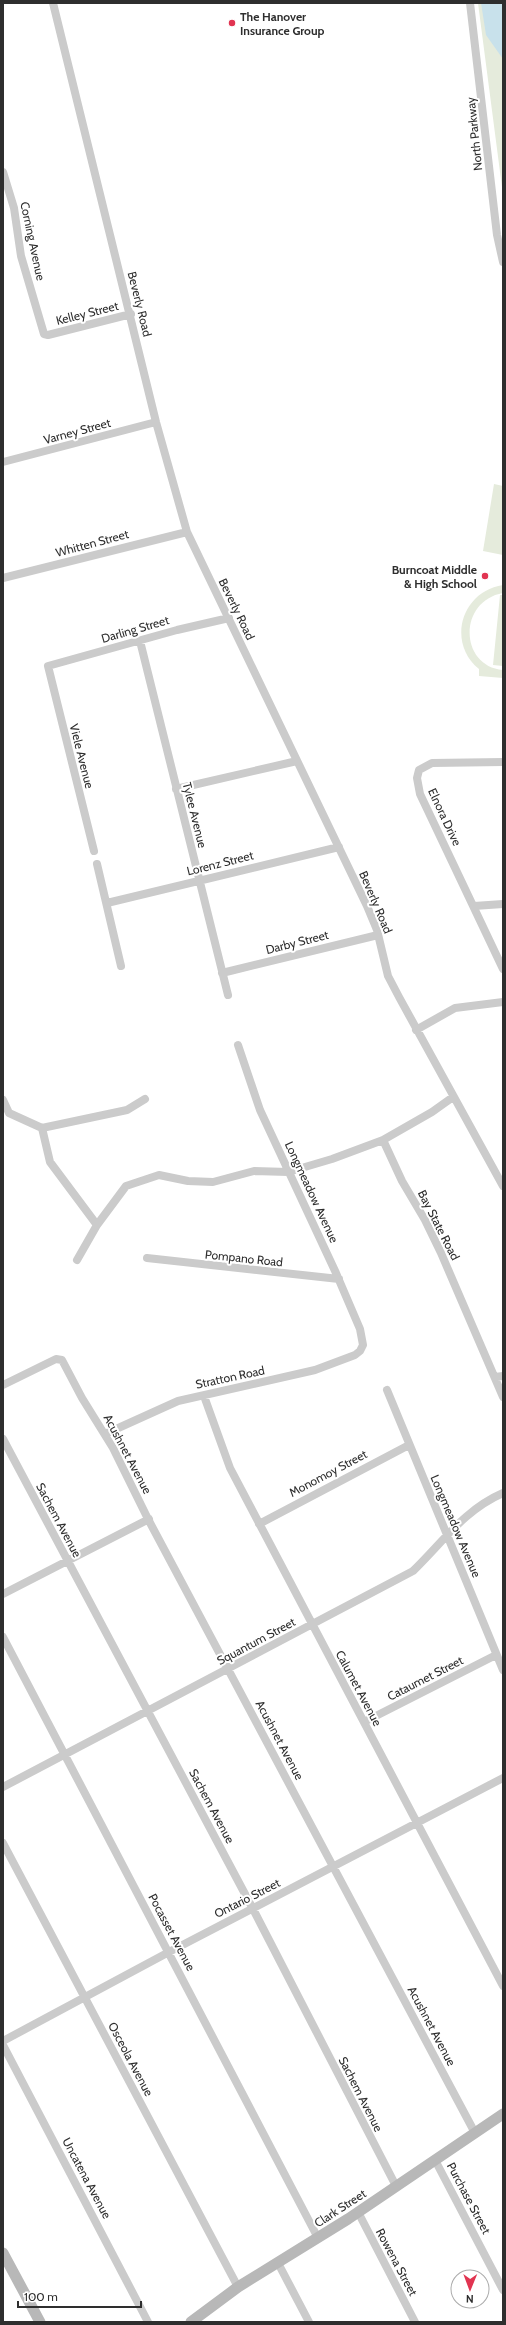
<svg xmlns="http://www.w3.org/2000/svg" width="506" height="2325" viewBox="0 0 506 2325" font-family="Cabin,sans-serif">
<rect width="100%" height="100%" fill="#fff"/>
<path fill="#e5ebdc" d="M478 3H503V195Z
M494 484 503 486V555L483 551Z
M503 585V593C458 601 459 666 503 670V678L479 676V669C446 642 462 591 503 585Z
M500 595H503V666L493 665Z"/>
<path fill="#c8e1eb" d="M481 3H503V59L486 35Z"/>
<g fill="none" stroke-linecap="round" stroke-linejoin="round">
<path stroke="#cbcbcb" stroke-width="8" d="M53 3 156 422 187 532 367 906 377 930 388 976 399 997 503 1186
M470 3 497 235 503 262
M3 172 14 208 21 256 44 334 48 335 131 314
M3 462 156 422
M3 578 187 532
M140 641 228 995
M503 762 432 763 419 770 417 778 420 794 503 969
M176 789 297 761
M94 851 48 666 177 630 229 618
M97 864 121 966
M107 903 339 847
M474 906 503 904
M222 973 378 935
M416 1030 455 1008 503 1002
M453 1097 432 1112 383 1140 402 1181 425 1220 441 1253 503 1397
M3 1100 9 1113 42 1128 50 1162 97 1225
M42 1128 127 1110 145 1099
M147 1258 339 1279
M77 1260 97 1225 126 1186 159 1175 188 1181 213 1182 254 1171 288 1172 332 1159 383 1140
M495 1377 503 1376
M3 1385 56 1359 62 1360 82 1398 113 1448 148 1519 475 2133
M387 1390 503 1670
M204 1396 230 1468 503 1986
M105 1434 178 1401 315 1370 355 1355 360 1351 363 1345 360 1329 336 1273 260 1110 238 1045
M3 1439 253 1909 396 2186
M259 1524 409 1445
M3 1594 149 1519
M3 1637 318 2238
M364 1722 496 1655
M3 1787 413 1571C443 1542 464 1510 503 1493
M3 1843 238 2287
M3 2041 169 1952 503 1778
M3 2045 148 2322
M435 2160 503 2290
M358 2212 415 2322
M278 2263 309 2322"/>
<path stroke="#b8b8b8" stroke-width="11" d="M3 2253 40 2322
M191 2322 238 2287 348 2219 503 2114"/>
</g>
<g fill="#e13451" stroke="#fff" stroke-width="1.5">
<circle cx="232" cy="23" r="4"/>
<circle cx="485" cy="576" r="4"/>
</g>
<g text-anchor="middle" dominant-baseline="central" stroke-width="4" stroke-linejoin="round" paint-order="stroke">
<g font-size="12" font-weight="bold" fill="#2e2e2e" stroke="#fff" text-anchor="start">
<text x="240" y="16">The Hanover<tspan x="240" dy="14">Insurance Group</tspan></text>
<text x="477" y="569" text-anchor="end">Burncoat Middle<tspan x="477" dy="14">&amp; High School</tspan></text>
</g>
<g font-size="12" fill="#2e2e2e" stroke="#fff">
<text transform="translate(474 134) rotate(-96)">North Parkway</text>
<text transform="translate(33 241) rotate(78)">Corning Avenue</text>
<text transform="translate(140 304) rotate(76)">Beverly Road</text>
<text transform="translate(87 313) rotate(-14)">Kelley Street</text>
<text transform="translate(77 431) rotate(-15)">Varney Street</text>
<text transform="translate(92 543) rotate(-15)">Whitten Street</text>
<text transform="translate(237 609) rotate(64)">Beverly Road</text>
<text transform="translate(135 629) rotate(-16)">Darling Street</text>
<text transform="translate(82 756) rotate(76)">Viele Avenue</text>
<text transform="translate(195 815) rotate(76)">Tylee Avenue</text>
<text transform="translate(445 817) rotate(65)">Elnora Drive</text>
<text transform="translate(220 863) rotate(-14)">Lorenz Street</text>
<text transform="translate(376 902) rotate(67)">Beverly Road</text>
<text transform="translate(297 942) rotate(-14)">Darby Street</text>
<text transform="translate(312 1192) rotate(65)">Longmeadow Avenue</text>
<text transform="translate(439 1225) rotate(63)">Bay State Road</text>
<text transform="translate(244 1258) rotate(6)">Pompano Road</text>
<text transform="translate(230 1377) rotate(-12)">Stratton Road</text>
<text transform="translate(128 1454) rotate(62)">Acushnet Avenue</text>
<text transform="translate(328 1473) rotate(-28)">Monomoy Street</text>
<text transform="translate(59 1520) rotate(62)">Sachem Avenue</text>
<text transform="translate(456 1526) rotate(67)">Longmeadow Avenue</text>
<text transform="translate(256 1641) rotate(-28)">Squantum Street</text>
<text transform="translate(425 1678) rotate(-27)">Cataumet Street</text>
<text transform="translate(359 1688) rotate(62)">Calumet Avenue</text>
<text transform="translate(280 1740) rotate(62)">Acushnet Avenue</text>
<text transform="translate(212 1806) rotate(62)">Sachem Avenue</text>
<text transform="translate(247 1898) rotate(-27)">Ontario Street</text>
<text transform="translate(172 1932) rotate(62)">Pocasset Avenue</text>
<text transform="translate(432 2026) rotate(62)">Acushnet Avenue</text>
<text transform="translate(131 2059) rotate(62)">Osceola Avenue</text>
<text transform="translate(361 2094) rotate(63)">Sachem Avenue</text>
<text transform="translate(87 2178) rotate(62)">Uncatena Avenue</text>
<text transform="translate(469 2198) rotate(62)">Purchase Street</text>
<text transform="translate(340 2208) rotate(-33)">Clark Street</text>
<text transform="translate(397 2262) rotate(62)">Rowena Street</text>
</g>
</g>
<rect width="506" height="2325" fill="none" stroke="#2e2e2e" stroke-width="8"/>
<g transform="translate(470 2289) rotate(181)"><circle r="19" fill="#ffffff" stroke="#ababab"/>
<path d="M0-3L7 15L0 10L-7 15Z" fill="#e13451"/>
<text y="-6" font-size="11" font-weight="bold" text-anchor="middle" fill="#2e2e2e">N</text>
</g>
<path d="M18 2301v6h123v-6" fill="none" stroke="#2e2e2e" stroke-width="2"/>
<text x="24" y="2301" font-size="12" fill="#2e2e2e" stroke="#ffffff" stroke-width="3" paint-order="stroke">100 m</text>
</svg>
